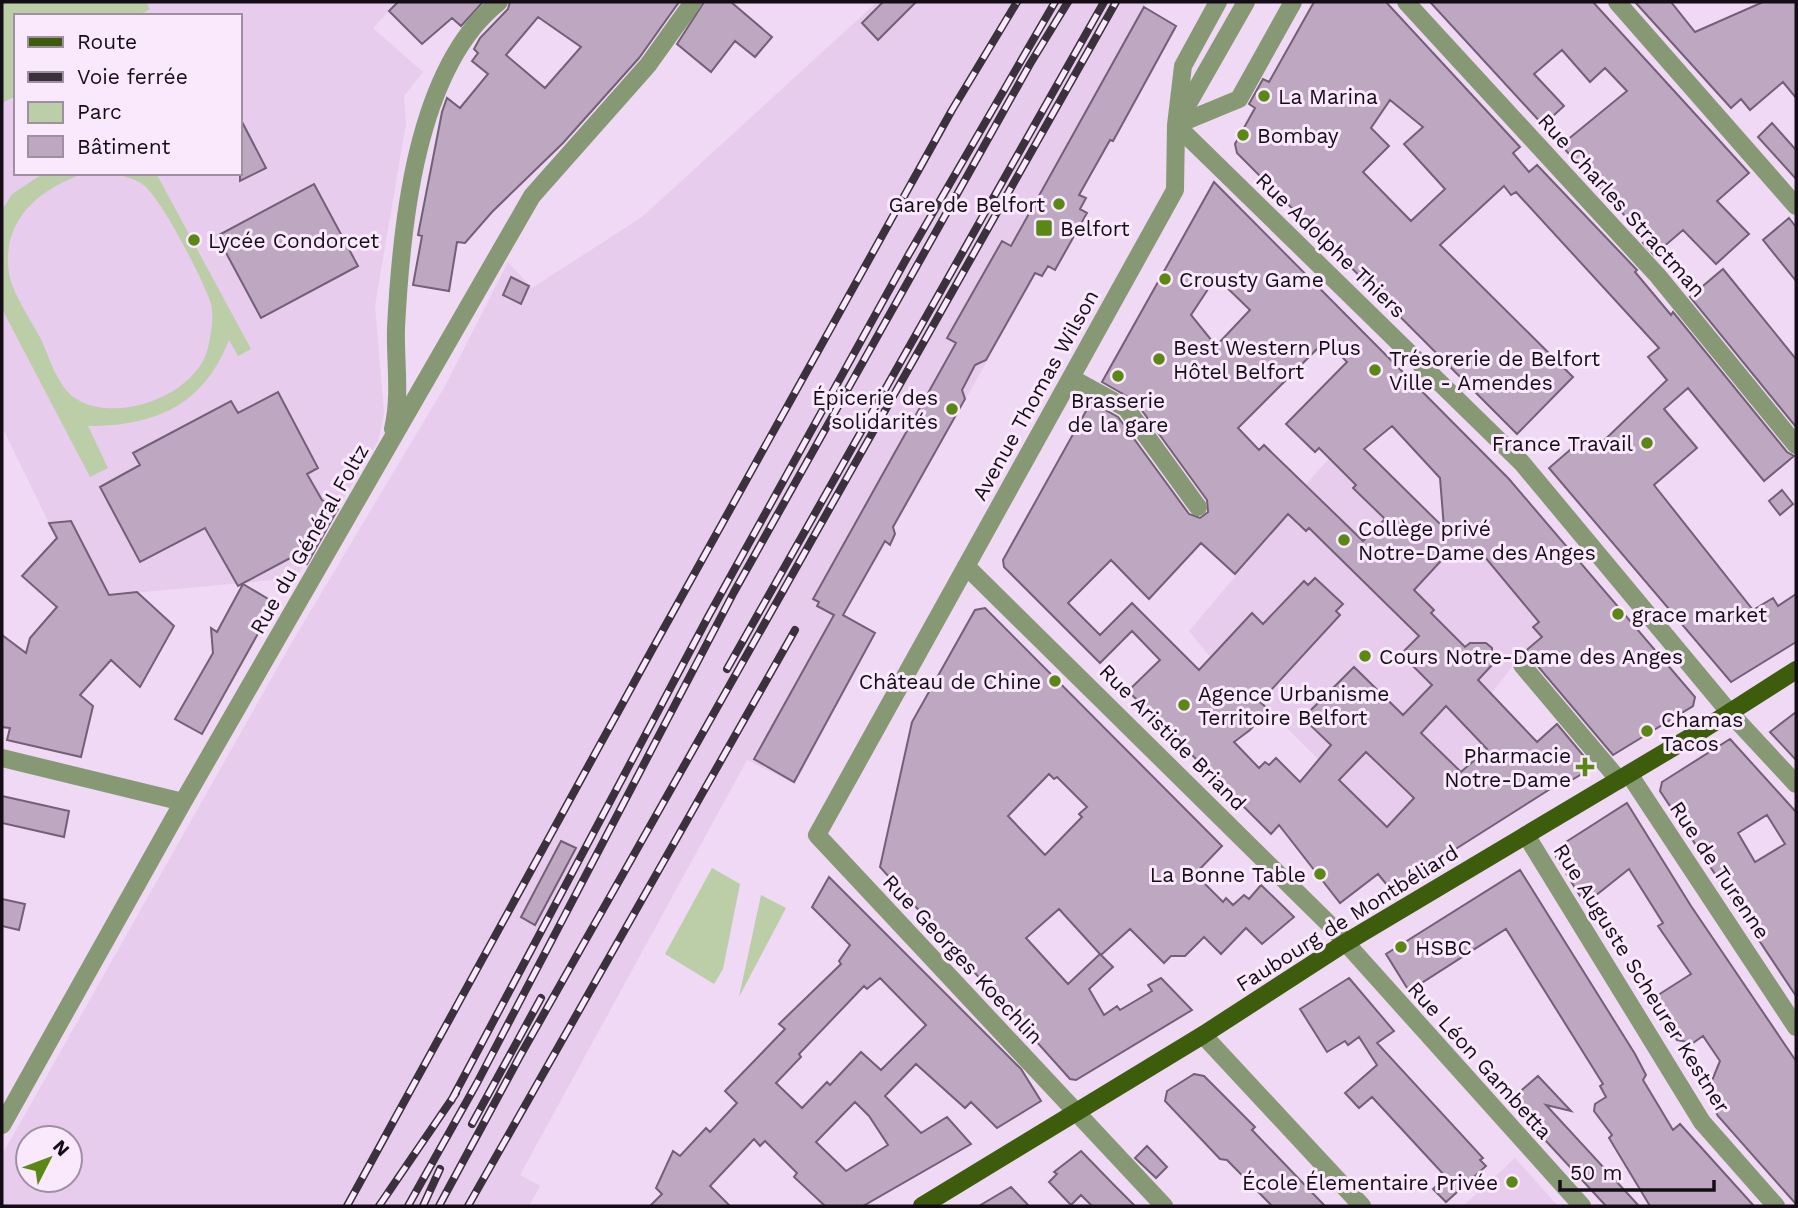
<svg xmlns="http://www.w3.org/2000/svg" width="1798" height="1208" viewBox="0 0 1798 1208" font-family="'Work Sans',sans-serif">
<rect width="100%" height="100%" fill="#efd9f4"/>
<path fill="#e8cced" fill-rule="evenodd" d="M2 2H398L373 28 423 72 404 96 406 123 375 306 384 414 378 441 296 578 88 597 49 523 2 427ZM16 16H240V173H16Z
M877 2H1147L1144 7 1177 26 1080 194 1087 198 1081 209 1088 212 1055 271 1048 267 1042 277 1036 274 844 614 875 633 795 784 747 760 520 1175 540 1186 529 1206H2V1155L292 642 445 386 508 262 532 288 642 217ZM28 1138H70V1180H28Z
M1328 444 1457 541 1480 519 1553 627 1522 654 1491 694 1461 721 1487 749 1446 854 1428 869 1268 709 1210 657 1189 631 1288 514 1286 506 1329 459 1321 451Z
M1515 1158 1558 1206H1463Z"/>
<path fill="#bbcea8" d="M2 2H146L150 9 138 16H16V96L2 103Z
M44 173H85C39 189 1 220 9 273 11 291 32 322 41 339 49 357 58 387 75 398 115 425 196 396 208 348 211 336 215 313 210 301 202 278 160 195 141 183 132 178 120 175 110 173H156L251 349 238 356 229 340C203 406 155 426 88 426L108 468 90 477 2 309V210L12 194Z
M712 868 740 884 723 969 714 984 665 954Z
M761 895 786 908 739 997Z"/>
<path fill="#bda7c1" stroke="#735f76" stroke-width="2" fill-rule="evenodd" d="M398 2H483L461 26 452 18 422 44 389 11Z
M510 2H679L639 58 563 143 492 212 465 243 457 242 449 291 413 285 422 236 418 235 442 112 447 98 460 108 488 74 472 61 478 53 474 49 480 38 508 9ZM538 17 581 47 545 88 506 55Z
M704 2H731L772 37 755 57 735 41 711 72 677 44Z
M883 2H916L878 40 862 23Z
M1314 2H1386L1520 147 1513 153 1529 172 1537 165 1637 270 1635 272 1671 315 1673 312 1787 452 1794 456 1764 481 1688 388 1664 409 1697 448 1654 485 1753 610 1773 598 1778 606 1796 594V642L1731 682 1549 468 1584 438 1594 450 1667 380 1648 357 1659 348 1516 192 1511 195 1504 186 1440 245 1573 377 1517 434 1237 153 1235 144 1255 108 1249 104 1263 79 1269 82ZM1390 100 1423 127 1404 144 1445 189 1411 221 1363 172 1389 146 1371 128Z
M1430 2H1593L1749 173 1717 201 1749 234 1716 264 1683 230 1654 255 1643 243 1647 240 1561 145 1627 91 1605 68 1590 82 1562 50 1534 74 1564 106 1543 125Z
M1635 2H1671L1695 32 1763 2H1796V98L1783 82 1750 110 1741 99 1731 108Z
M1144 7 1176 26 1118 132 1113 141 1110 140 1079 195 1086 198 1080 209 1087 213 1055 270 1048 266 1042 276 1035 273 986 360 975 365 962 390 965 399 893 527 895 534 890 545 885 541 843 615 875 633 794 782 754 759 834 615 817 606 819 602 813 599 956 343 947 338 1002 241 1011 246Z
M240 118 266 168 240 181Z
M1772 123 1796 150V179L1758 137Z
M1214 182 1509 479 1695 697 1693 706 1613 755 1531 658 1522 654 1542 637 1533 627 1539 622 1485 557 1478 562 1469 551 1461 560 1451 550 1414 590 1434 610 1431 613 1465 647 1470 643H1486L1492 648V665L1478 680 1537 742 1557 724 1588 761 1587 771 1558 788 1555 786 1391 890 1378 874 1340 903 1279 825 1271 834 1128 691 1160 660 1132 631 1100 663 1004 567 1003 560 1091 402 1118 417 1189 514 1200 518 1208 512 1207 500 1135 401 1102 382ZM1216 277 1250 310 1216 346 1191 315ZM1326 340 1347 362 1286 424 1315 452 1319 448 1356 485 1353 488 1385 519 1363 541 1264 445 1259 450 1238 428ZM1392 426 1440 478 1444 528 1364 449ZM1288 514 1306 531 1309 528 1419 636 1401 654 1432 685 1403 715 1354 667 1303 718 1331 745 1300 782 1276 758 1269 765 1265 762 1259 768 1234 742 1250 730 1268 709 1260 702 1340 615 1336 611 1343 604 1315 578 1308 585 1304 581 1263 624 1252 613 1199 670 1132 603 1100 635 1068 603 1111 560 1149 599 1201 543 1235 574ZM1446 706 1487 749 1461 772 1421 733ZM1366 752 1414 798 1387 827 1339 780Z
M314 184 358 266 261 318 217 236Z
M1789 218 1796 227V281L1763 240Z
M1723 269 1796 359V427L1690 297Z
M511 277 529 286 521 304 503 295Z
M278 392 318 468 307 474 322 500 338 509 307 564 294 556 238 586 205 528 140 562 100 487 140 465 133 453 231 401 238 413Z
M1782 490 1793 504 1780 515 1769 501Z
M71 521 109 595 137 592 174 626 140 687 111 660 80 695 93 706 81 757 7 740 10 728 2 727V635L26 653 30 638 57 607 22 576 57 538 49 523Z
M243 584 275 603 202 734 175 719 213 653 211 628 217 632Z
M985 608 1222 846 1195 874 1223 902 1226 898 1233 905 1244 895 1249 899 1261 885 1294 917 1262 944 1246 928 1221 954 1204 937 1185 956H1171L1164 963 1130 929 1101 955 1113 967 1089 989 1104 1015 1117 1006 1120 1010 1152 991 1148 985 1161 978 1192 1010 1076 1080 1070 1079 880 867 912 722 975 610ZM1049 774 1054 779 1057 777 1087 807 1079 814 1082 817 1045 855 1008 816ZM1059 909 1100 954 1068 984 1026 938Z
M1796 712V760L1770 732Z
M1730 739 1796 812V996L1660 791 1662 782ZM1767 815 1785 844 1755 862 1738 833Z
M2 796 69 811 64 837 2 823Z
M1627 803 1691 906 1796 1061V1204L1718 1116 1702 1088 1711 1083 1720 1061 1703 1036 1693 1043 1677 1040 1658 1009 1661 1007 1655 997 1691 974 1658 926 1663 923 1629 869 1585 904 1556 857 1558 847Z
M561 841 576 848 535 925 521 917Z
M1520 870 1635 1054 1646 1075 1643 1080 1673 1130 1680 1124 1754 1206H1650L1609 1138 1612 1135 1594 1111 1595 1104 1606 1097 1600 1086 1603 1084 1506 929 1409 991 1386 954Z
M829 877 1021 1069 1041 1101 997 1128 971 1102 965 1108 916 1064 885 1096 921 1133 947 1117 971 1144 863 1206H825L794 1177 797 1173 765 1141 760 1146 754 1139 710 1186 730 1206H650L662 1194 656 1188 673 1151 680 1156 706 1128 710 1132 737 1103 725 1091 785 1029 779 1024 841 964 839 961 850 945 812 907ZM880 978 926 1025 881 1070 861 1052 830 1085 827 1082 802 1108 776 1083 801 1057 799 1054 864 986 867 989ZM855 1102 869 1116 888 1145 846 1171 816 1142Z
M2 899 25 904 19 930 2 926Z
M1349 978 1394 1031 1377 1043 1483 1158 1480 1160 1486 1166 1446 1202 1433 1189 1446 1177 1372 1097 1359 1108 1345 1093 1377 1065 1359 1037 1348 1045 1345 1041 1327 1052 1300 1009Z
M1194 1074 1204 1076 1255 1127 1252 1130 1325 1206H1272L1227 1160 1220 1159 1165 1101 1167 1091Z
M1538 1076 1571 1111 1546 1105 1639 1206H1606L1509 1101Z
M1147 1146 1167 1167 1156 1178 1135 1158Z
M1081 1151 1113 1184 1135 1206H1092L1081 1195 1071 1205 1049 1182 1057 1174 1054 1172Z
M1011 1187 1029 1206H979Z"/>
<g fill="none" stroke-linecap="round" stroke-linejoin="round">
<path stroke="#879974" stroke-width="18" d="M1406 2 1658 276 1796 445
M1617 2 1796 206
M1181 116 1246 2
M1176 125 1522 463 1730 713 1796 784
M1176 125 1239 99 1293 2
M1071 378 1126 408 1198 507
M393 429C401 395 395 362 396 328 401 229 415 68 499 2
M966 566 1328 923 1582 1206
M1522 665 1619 780
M2 758 183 802
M1629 774 1796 1027
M1526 835 1702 1122 1776 1206
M1203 1035 1362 1206
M2 1125 183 802 532 196 648 65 693 2
M1164 1206 817 835 1175 190 1176 125 1183 66 1218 2"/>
<path stroke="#3d5c0c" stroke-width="18" d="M922 1206 1203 1035 1345 943 1699 732 1796 670"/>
<defs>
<path id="rail" d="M727 669 1104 2
M451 1101 708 617 909 254 1055 2
M472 1124 541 998
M347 1206 653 648 952 110 1017 2
M379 1206 456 1093
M408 1206 477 1083 734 592 1030 64 1068 2
M423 1206 440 1169
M439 1206 520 1056 1116 2
M468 1206 795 630"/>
</defs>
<use href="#rail" stroke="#3b313d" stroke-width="8"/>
<use href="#rail" stroke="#fae8fd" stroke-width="5" stroke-dasharray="16" stroke-linecap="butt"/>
</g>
<g fill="#5b8715" stroke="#fae8fd" stroke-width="2.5">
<circle cx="1264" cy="96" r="7"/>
<circle cx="1243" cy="135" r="7"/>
<circle cx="1059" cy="204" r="7"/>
<rect x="1035" y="219" width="18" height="18" rx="3.5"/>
<circle cx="194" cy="240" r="7"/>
<circle cx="1165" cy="279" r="7"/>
<circle cx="1159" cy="359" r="7"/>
<circle cx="1375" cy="370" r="7"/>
<circle cx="1118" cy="376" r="7"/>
<circle cx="952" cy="409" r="7"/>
<circle cx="1647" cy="443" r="7"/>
<circle cx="1344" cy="540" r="7"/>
<circle cx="1618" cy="614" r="7"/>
<circle cx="1365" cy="656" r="7"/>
<circle cx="1055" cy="681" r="7"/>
<circle cx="1184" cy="705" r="7"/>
<circle cx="1647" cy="731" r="7"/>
<path d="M1581.5 756.5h7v7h7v7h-7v7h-7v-7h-7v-7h7z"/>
<circle cx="1320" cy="874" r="7"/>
<circle cx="1401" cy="947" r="7"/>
<circle cx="1512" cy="1182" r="7"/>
</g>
<g text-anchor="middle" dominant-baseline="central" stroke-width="6" stroke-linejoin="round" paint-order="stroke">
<g font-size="21" fill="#150d16" stroke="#fae8fd" text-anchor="start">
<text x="1278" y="96">La Marina</text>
<text x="1257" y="135">Bombay</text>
<text x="1045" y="204" text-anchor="end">Gare de Belfort</text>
<text x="1060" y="228">Belfort</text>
<text x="208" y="240">Lycée Condorcet</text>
<text x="1179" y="279">Crousty Game</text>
<text x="1173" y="347">Best Western Plus<tspan x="1173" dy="24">Hôtel Belfort</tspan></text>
<text x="1389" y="358">Trésorerie de Belfort<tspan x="1389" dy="24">Ville - Amendes</tspan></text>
<text x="938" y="397" text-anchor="end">Épicerie des<tspan x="938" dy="24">solidarités</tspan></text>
<text x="1118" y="400" text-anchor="middle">Brasserie<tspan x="1118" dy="24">de la gare</tspan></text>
<text x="1633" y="443" text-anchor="end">France Travail</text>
<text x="1358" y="528">Collège privé<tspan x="1358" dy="24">Notre-Dame des Anges</tspan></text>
<text x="1632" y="614">grace market</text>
<text x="1379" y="656">Cours Notre-Dame des Anges</text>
<text x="1041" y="681" text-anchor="end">Château de Chine</text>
<text x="1198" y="693">Agence Urbanisme<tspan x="1198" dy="24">Territoire Belfort</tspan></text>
<text x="1661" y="719">Chamas<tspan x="1661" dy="24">Tacos</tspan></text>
<text x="1571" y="755" text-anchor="end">Pharmacie<tspan x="1571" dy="24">Notre-Dame</tspan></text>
<text x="1306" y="874" text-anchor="end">La Bonne Table</text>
<text x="1415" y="947">HSBC</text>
<text x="1498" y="1182" text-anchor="end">École Élementaire Privée</text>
</g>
<g font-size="21" fill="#150d16" stroke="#fae8fd">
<text transform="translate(1622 205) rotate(48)">Rue Charles Stractman</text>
<text transform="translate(1331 245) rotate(44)">Rue Adolphe Thiers</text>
<text transform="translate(1035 395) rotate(-61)">Avenue Thomas Wilson</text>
<text transform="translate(309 539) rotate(-60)">Rue du Général Foltz</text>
<text transform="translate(1173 737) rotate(45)">Rue Aristide Briand</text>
<text transform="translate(1720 870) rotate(56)">Rue de Turenne</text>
<text transform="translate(1347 918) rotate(-32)">Faubourg de Montbéliard</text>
<text transform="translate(963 959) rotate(47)">Rue Georges Koechlin</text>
<text transform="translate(1642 978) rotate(58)">Rue Auguste Scheurer Kestner</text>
<text transform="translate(1480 1060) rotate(48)">Rue Léon Gambetta</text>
</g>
</g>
<rect width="1798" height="1208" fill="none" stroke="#150d16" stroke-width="7"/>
<rect x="14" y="14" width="228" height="161" fill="#fae8fd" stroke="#9e90a1" stroke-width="2"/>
<rect x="28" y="37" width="35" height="10" fill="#3d5c0c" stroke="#9e90a1" stroke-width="2"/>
<text x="77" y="49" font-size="21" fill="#150d16">Route</text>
<rect x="28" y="72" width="35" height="10" fill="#3b313d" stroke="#9e90a1" stroke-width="2"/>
<text x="77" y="84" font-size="21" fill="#150d16">Voie ferrée</text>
<rect x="28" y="102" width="35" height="21" fill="#bbcea8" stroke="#9e90a1" stroke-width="2"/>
<text x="77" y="119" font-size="21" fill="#150d16">Parc</text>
<rect x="28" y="136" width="35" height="21" fill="#bda7c1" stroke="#9e90a1" stroke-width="2"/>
<text x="77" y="154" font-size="21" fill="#150d16">Bâtiment</text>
<g transform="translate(49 1159) rotate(48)"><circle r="33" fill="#fae8fd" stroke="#9e90a1" stroke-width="2"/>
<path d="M0-5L12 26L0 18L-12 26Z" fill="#5b8715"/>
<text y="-10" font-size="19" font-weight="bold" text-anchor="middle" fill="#150d16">N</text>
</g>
<path d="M1560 1180v10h154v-10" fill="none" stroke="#150d16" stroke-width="3.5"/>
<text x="1570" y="1180" font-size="21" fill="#150d16" stroke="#fae8fd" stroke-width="5" paint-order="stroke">50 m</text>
</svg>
